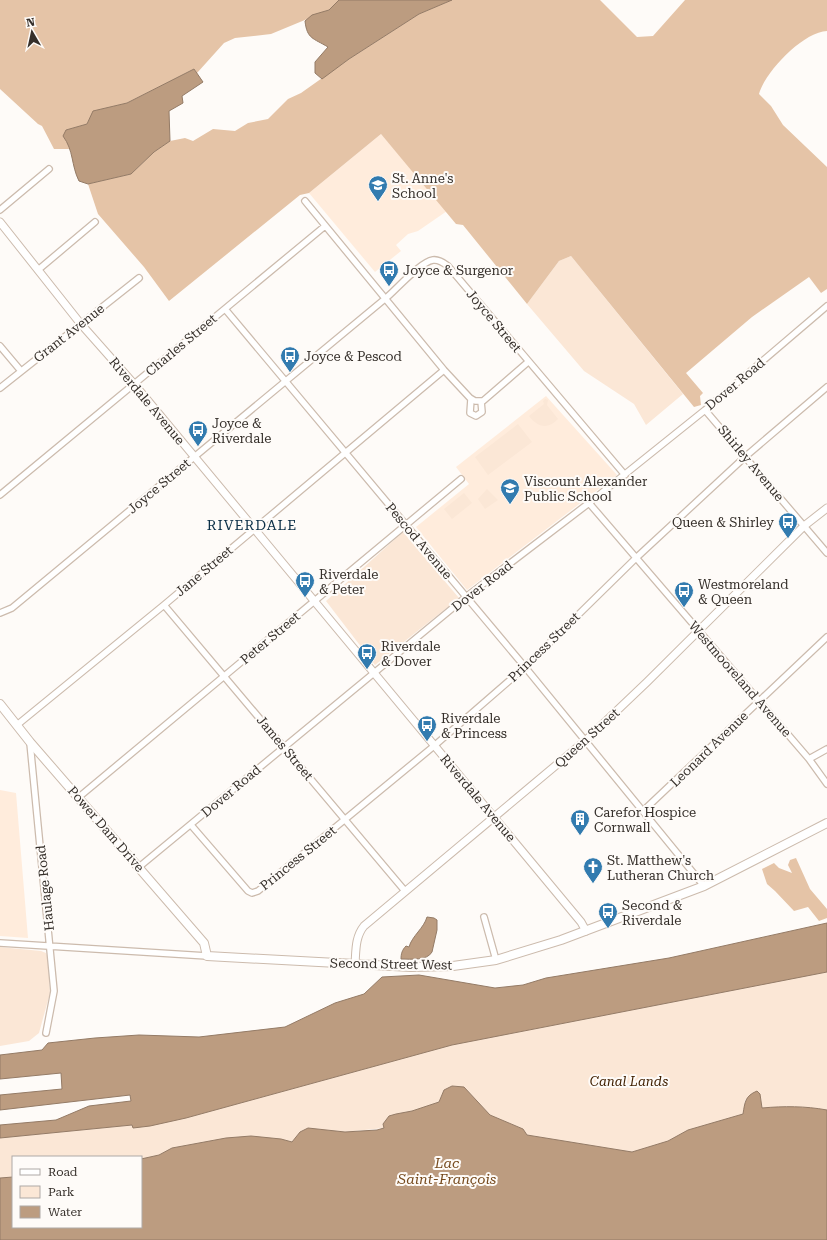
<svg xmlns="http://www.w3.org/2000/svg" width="827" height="1240" viewBox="0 0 827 1240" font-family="'Roboto Serif',serif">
<rect width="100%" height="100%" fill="#fefbf8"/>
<path fill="#ffecdc" d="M381 134 447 211 418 231 408 234 396 245 401 251 375 272 309 193Z
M546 396 617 475 467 590 416 527 469 484 456 467Z
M0 790 16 793 28 938 0 936Z"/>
<path fill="#fbe7d6" d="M571 256 683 394 646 425 634 404 584 371 527 304 559 261Z
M545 399 548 400 547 405 558 419C548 430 537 427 529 416L544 404 543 401Z
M518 424 532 442 488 475 475 457Z
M487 489 498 500 485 509 478 499Z
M464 493 472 503 452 519 444 509Z
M403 532 459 598 375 665 326 601Z
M0 947 41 951 46 953 48 958 50 993 39 1033 29 1041 0 1046Z
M827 972V1110C805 1106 784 1106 762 1108L760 1094 745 1100 743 1114 688 1130 668 1141 632 1152 527 1135 523 1129 490 1115 464 1087 452 1086 444 1090 439 1102 412 1111 396 1114 384 1128 345 1132 308 1128 300 1132 292 1142 273 1138H226L172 1148 159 1155 141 1159V1157H13V1177L0 1178V1138L133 1125V1127L186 1118 452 1045Z"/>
<path fill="#e5c4a7" d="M0 0H339L329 10 271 34 235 38 224 43 197 73 194 69 127 103 94 111 87 124 66 130 71 149H54L42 126 38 124 0 89Z
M452 0H600L637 37 653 36 685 0H827V31C803 32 765 72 759 94L771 106 783 125 827 167V289L821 293 809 277 752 317 686 373 703 393 700 396 701 405 694 407 571 256 559 261 527 304 463 225 456 224 381 134 309 193 300 195 169 301 144 267 98 214 88 184 131 174 154 152 170 141 185 138 193 141 213 129 235 131 248 123 268 119 288 99 301 93 349 59 419 14Z
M796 858 810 889 827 909V918L819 921 808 907 794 911 775 891 767 884 762 869 774 863 779 868 792 873 788 865 790 860Z"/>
<path fill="#bc9c80" stroke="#947b66" d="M339 0H452L419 14 349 59 322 79 315 73V62L328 47C313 38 307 39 305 21L312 15 329 10Z
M194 69 203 82 182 96 183 103 169 111 170 141 154 152 131 174 88 184 79 181C71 165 74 151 63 136L66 130 87 124 93 111 127 103Z
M427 917 434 918 437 920V930L432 952C427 961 411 959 401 959 401 954 402 950 406 946L409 947C412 936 424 928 427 917Z
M827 923V972L452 1045 186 1118 150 1126 133 1128 132 1125 0 1138V1125L56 1120 89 1106 131 1101 130 1095 0 1110V1095L62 1089 61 1073 0 1079V1055L42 1050 48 1043 95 1038 139 1035 199 1037 285 1027 335 1003 364 994 382 977 419 975 495 988 523 985 546 978 669 958Z
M452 1086 464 1087 490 1115 523 1129 527 1135 632 1152 668 1141 688 1130 743 1114C745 1102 745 1096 757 1091L760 1094 762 1108C784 1106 805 1106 827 1110V1240H0V1178L13 1177V1227H141V1159L159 1155 172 1148 226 1138 251 1136 281 1139 292 1142 300 1132 308 1128 345 1132 377 1130 384 1128 383 1124 389 1116 396 1114 412 1111 439 1102 444 1090Z"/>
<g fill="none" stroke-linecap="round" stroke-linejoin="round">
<defs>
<path id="minor" d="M305 201 444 370 470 398 475 401H483L528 362
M0 210 49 169
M38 270 95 222
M225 309 525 667 704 886
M0 346 21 371
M0 388 139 278
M471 399 470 413 476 416 482 412 481 401
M705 410 827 553
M0 495 325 226
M589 503 809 759 827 784
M164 605 405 891
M0 613 12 608 386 298C397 289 420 262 433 260 439 259 444 263 448 266L625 475
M17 725 164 605 444 370
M30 743 54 991 46 1033
M809 759 827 749
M79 797 461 479
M643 811 827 637
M191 825 248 891 252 893 258 891 434 746 525 667 636 558 746 456 827 387
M139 867 466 597 589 503 705 410 827 306
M484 917 496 960
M0 943 207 956"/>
<path id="tertiary" d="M0 222 80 323 134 384 581 922 586 931
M355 964C356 951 355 937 364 926L585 741 647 682 804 526 827 508"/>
<path id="secondary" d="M0 704 30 742 204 943 207 956 411 967 453 966 496 960 561 940 704 886 827 823"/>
</defs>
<use href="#minor" stroke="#ccbbad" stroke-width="8"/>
<use href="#tertiary" stroke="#ccbbad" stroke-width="9"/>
<use href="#secondary" stroke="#ccbbad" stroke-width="10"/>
<use href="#minor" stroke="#fff" stroke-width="5.5"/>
<use href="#tertiary" stroke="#fff" stroke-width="7"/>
<use href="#secondary" stroke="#fff" stroke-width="8"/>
</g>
<defs>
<symbol id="school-pin" viewBox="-11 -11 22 30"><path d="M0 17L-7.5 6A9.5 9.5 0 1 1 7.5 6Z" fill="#327baf" stroke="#fefbf8"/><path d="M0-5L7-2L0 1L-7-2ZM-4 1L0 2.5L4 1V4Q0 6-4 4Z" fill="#fff"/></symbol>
<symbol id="bus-pin" viewBox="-11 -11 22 30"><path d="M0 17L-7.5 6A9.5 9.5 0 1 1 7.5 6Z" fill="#327baf" stroke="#fefbf8"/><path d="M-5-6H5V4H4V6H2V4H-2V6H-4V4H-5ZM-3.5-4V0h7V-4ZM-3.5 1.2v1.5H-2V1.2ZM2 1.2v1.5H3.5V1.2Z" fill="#fff"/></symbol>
<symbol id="building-pin" viewBox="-11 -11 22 30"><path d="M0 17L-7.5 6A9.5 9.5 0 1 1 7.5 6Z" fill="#327baf" stroke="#fefbf8"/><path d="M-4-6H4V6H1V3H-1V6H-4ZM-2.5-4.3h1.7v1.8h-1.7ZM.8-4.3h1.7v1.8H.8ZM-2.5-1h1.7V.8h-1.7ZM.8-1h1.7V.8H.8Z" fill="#fff"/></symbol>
<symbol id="church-pin" viewBox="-11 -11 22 30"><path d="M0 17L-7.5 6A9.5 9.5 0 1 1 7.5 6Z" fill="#327baf" stroke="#fefbf8"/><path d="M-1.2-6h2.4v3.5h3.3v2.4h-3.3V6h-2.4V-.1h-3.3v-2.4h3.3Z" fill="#fff"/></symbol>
</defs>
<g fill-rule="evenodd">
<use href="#school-pin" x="367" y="174" width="22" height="30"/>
<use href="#bus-pin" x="378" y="259" width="22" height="30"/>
<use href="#bus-pin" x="279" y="345" width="22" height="30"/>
<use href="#bus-pin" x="187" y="419" width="22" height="30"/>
<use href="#school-pin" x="499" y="477" width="22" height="30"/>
<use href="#bus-pin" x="777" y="511" width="22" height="30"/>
<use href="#bus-pin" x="294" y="570" width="22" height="30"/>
<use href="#bus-pin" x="673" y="580" width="22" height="30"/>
<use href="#bus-pin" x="356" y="642" width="22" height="30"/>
<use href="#bus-pin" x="416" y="714" width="22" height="30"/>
<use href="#building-pin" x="569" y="808" width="22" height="30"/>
<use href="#church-pin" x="582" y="856" width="22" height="30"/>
<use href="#bus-pin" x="597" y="901" width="22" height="30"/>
</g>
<g text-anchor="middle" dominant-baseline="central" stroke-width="4" stroke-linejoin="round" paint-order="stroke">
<g font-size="13" fill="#352f2a" stroke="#fefbf8" text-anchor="start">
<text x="392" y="178">St. Anne's<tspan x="392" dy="15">School</tspan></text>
<text x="403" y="270">Joyce &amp; Surgenor</text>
<text x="304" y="356">Joyce &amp; Pescod</text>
<text x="212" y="423">Joyce &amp;<tspan x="212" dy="15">Riverdale</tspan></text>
<text x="524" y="481">Viscount Alexander<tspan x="524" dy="15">Public School</tspan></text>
<text x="774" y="522" text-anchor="end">Queen &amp; Shirley</text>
<text x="319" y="574">Riverdale<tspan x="319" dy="15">&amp; Peter</tspan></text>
<text x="698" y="584">Westmoreland<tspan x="698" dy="15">&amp; Queen</tspan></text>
<text x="381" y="646">Riverdale<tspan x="381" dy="15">&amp; Dover</tspan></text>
<text x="441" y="718">Riverdale<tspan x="441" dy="15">&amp; Princess</tspan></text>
<text x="594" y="812">Carefor Hospice<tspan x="594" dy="15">Cornwall</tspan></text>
<text x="607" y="860">St. Matthew's<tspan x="607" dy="15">Lutheran Church</tspan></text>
<text x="622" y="905">Second &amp;<tspan x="622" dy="15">Riverdale</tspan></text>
</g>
<g font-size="13" fill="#352f2a" stroke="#fefbf8">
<text transform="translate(494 321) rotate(50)">Joyce Street</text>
<text transform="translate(69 333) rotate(-38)">Grant Avenue</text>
<text transform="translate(181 345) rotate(-40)">Charles Street</text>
<text transform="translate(735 384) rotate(-40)">Dover Road</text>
<text transform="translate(147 401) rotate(50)">Riverdale Avenue</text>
<text transform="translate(751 463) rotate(50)">Shirley Avenue</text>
<text transform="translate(159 486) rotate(-40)">Joyce Street</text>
<text transform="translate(419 541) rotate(50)">Pescod Avenue</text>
<text transform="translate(204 571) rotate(-40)">Jane Street</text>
<text transform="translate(482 586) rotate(-38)">Dover Road</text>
<text transform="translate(270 638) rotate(-40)">Peter Street</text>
<text transform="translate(544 647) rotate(-44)">Princess Street</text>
<text transform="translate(740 679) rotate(49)">Westmooreland Avenue</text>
<text transform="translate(587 738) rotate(-42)">Queen Street</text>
<text transform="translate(285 748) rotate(50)">James Street</text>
<text transform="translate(709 749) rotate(-44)">Leonard Avenue</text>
<text transform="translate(231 791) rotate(-40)">Dover Road</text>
<text transform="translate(478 798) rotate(50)">Riverdale Avenue</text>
<text transform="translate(106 829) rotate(49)">Power Dam Drive</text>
<text transform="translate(298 858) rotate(-39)">Princess Street</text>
<text transform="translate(45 888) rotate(-96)">Haulage Road</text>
<text transform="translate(391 964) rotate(1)">Second Street West</text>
</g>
<g font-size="13" font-style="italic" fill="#402000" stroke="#fefbf8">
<text x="629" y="1081">Canal Lands</text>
</g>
<g font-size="14" letter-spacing="1" fill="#0a2e46" stroke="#fefbf8">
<text x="252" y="525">RIVERDALE</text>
</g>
<g font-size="14" font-style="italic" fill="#774b1e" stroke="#fefbf8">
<text x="447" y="1163">Lac<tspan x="447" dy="16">Saint-François</tspan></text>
</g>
</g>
<rect x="12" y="1156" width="130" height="72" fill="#fefbf8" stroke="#aea9a6"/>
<rect x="20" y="1169" width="20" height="6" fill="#ffffff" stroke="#aea9a6"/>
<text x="48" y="1176" font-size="12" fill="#352f2a">Road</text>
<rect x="20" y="1186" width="20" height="12" fill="#fbe7d6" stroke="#aea9a6"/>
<text x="48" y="1196" font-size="12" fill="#352f2a">Park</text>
<rect x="20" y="1206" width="20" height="12" fill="#bc9c80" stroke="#aea9a6"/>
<text x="48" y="1216" font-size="12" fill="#352f2a">Water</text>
<g transform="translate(32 32) rotate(351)" stroke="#fefbf8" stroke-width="3" paint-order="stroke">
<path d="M0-3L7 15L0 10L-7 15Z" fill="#352f2a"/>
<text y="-6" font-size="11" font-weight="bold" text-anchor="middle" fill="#352f2a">N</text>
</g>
</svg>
